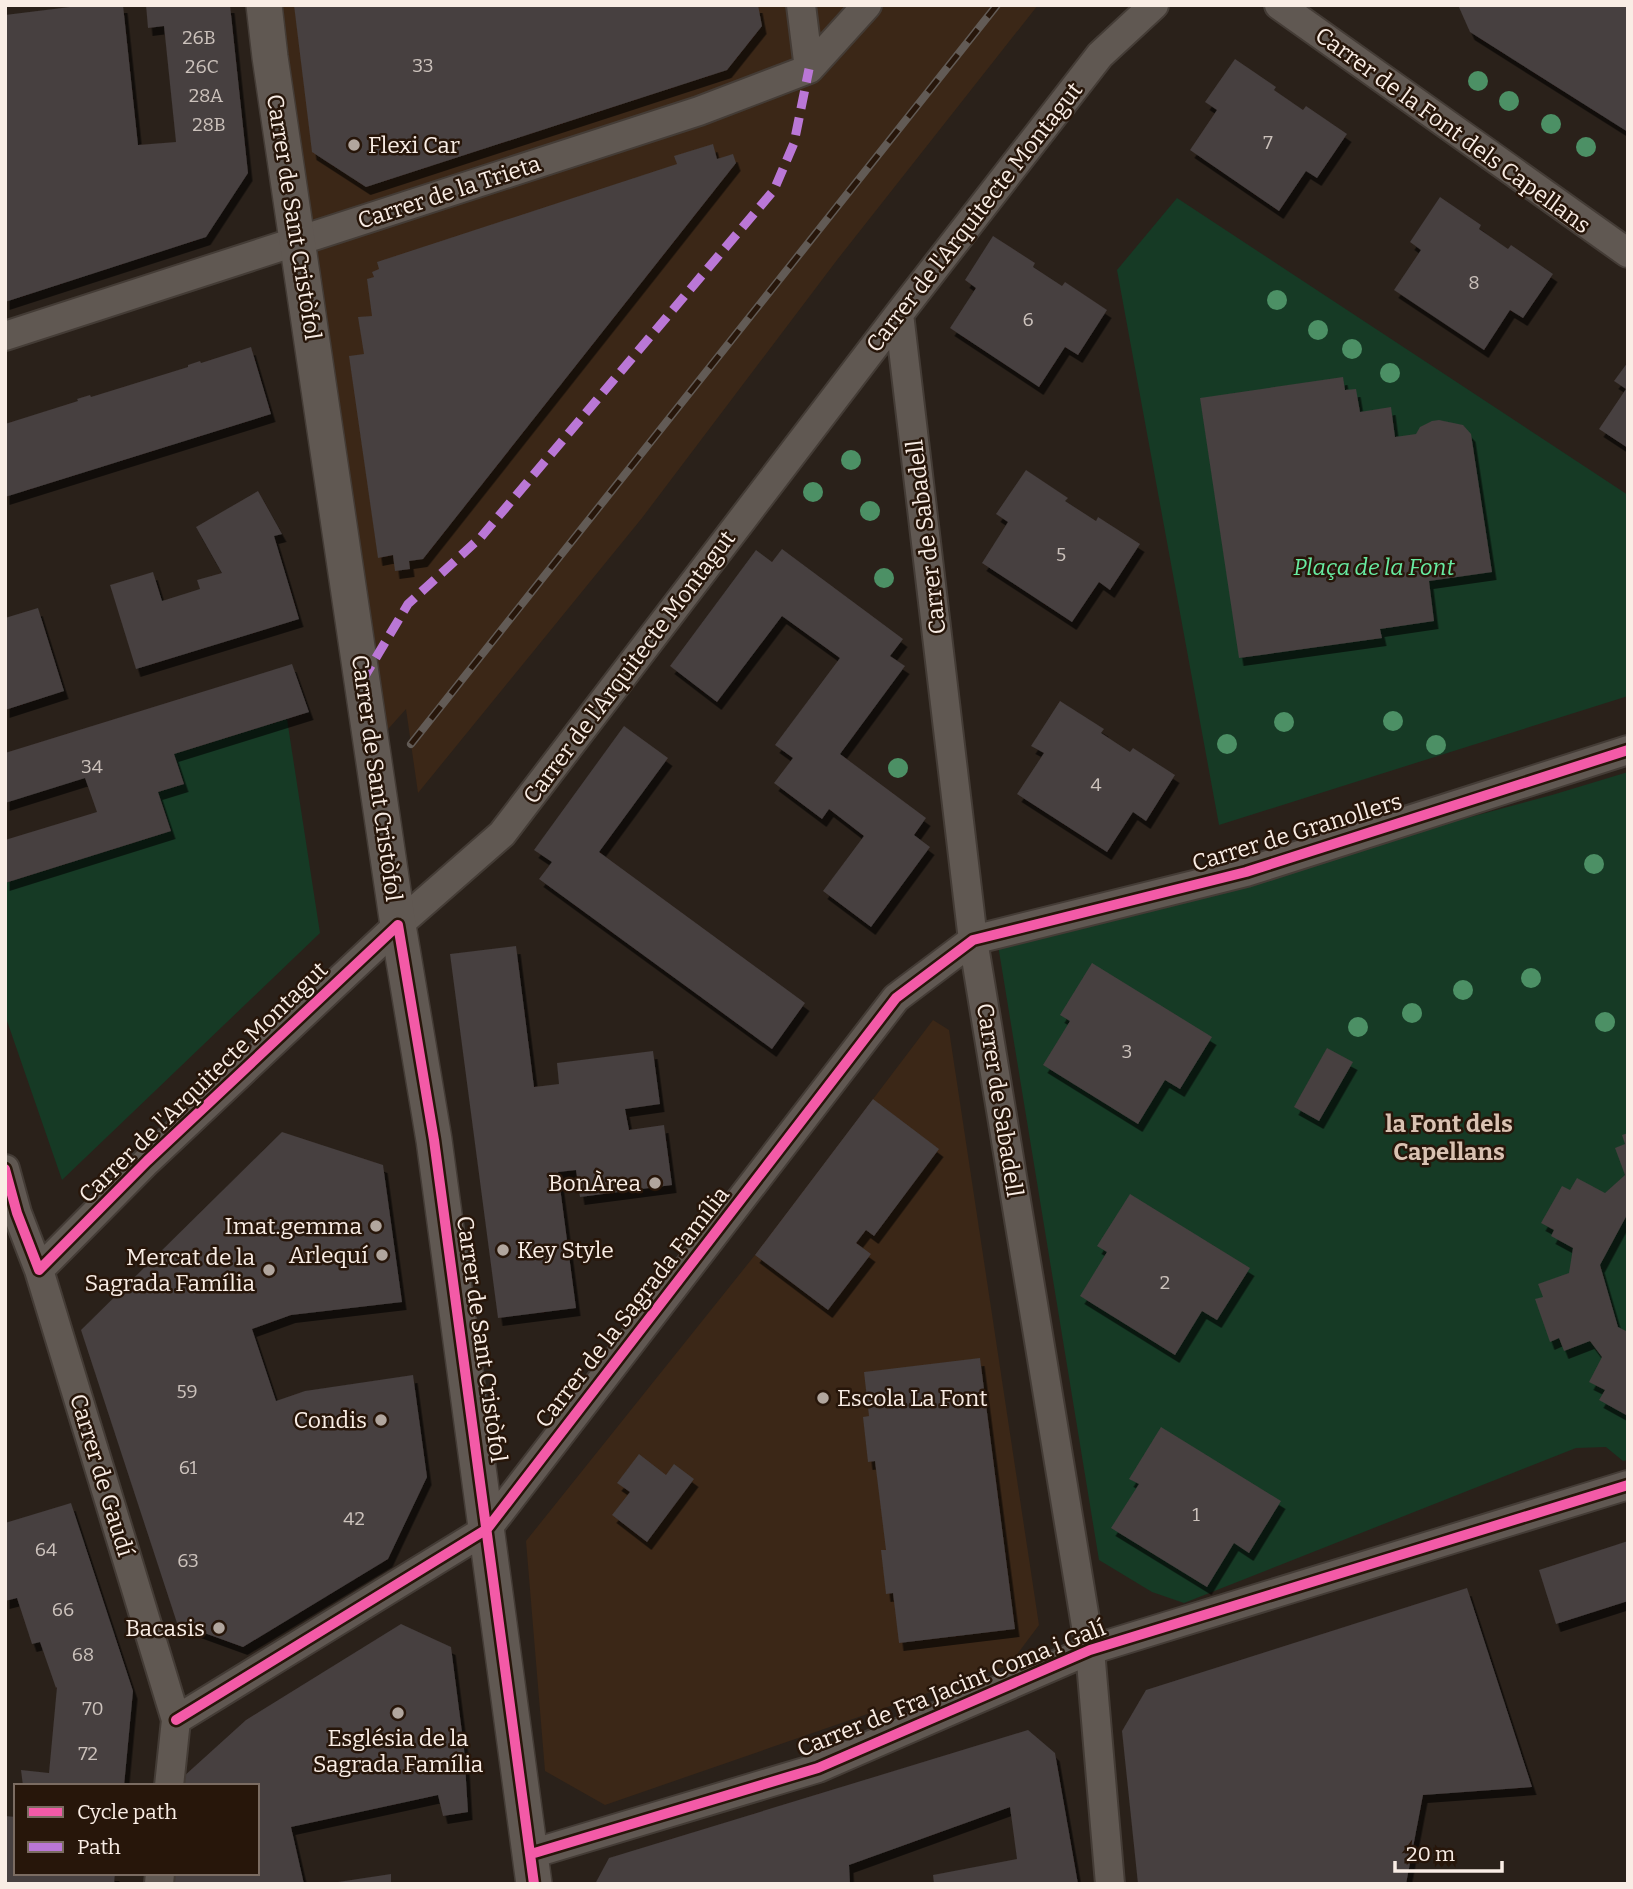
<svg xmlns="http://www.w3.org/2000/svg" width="1633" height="1889" viewBox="0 0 1633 1889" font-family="Bitter,serif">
<defs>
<filter id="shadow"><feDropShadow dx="4.5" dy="8" stdDeviation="0" flood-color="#0009"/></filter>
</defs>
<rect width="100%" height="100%" fill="#2a211a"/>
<path fill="#3b2717" d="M278 5H1038L837 260 642 518 418 793 406 709 381 737Z
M933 1020 949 1030 1039 1625 1009 1665 605 1805 545 1771 526 1541 755 1255Z"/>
<path fill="#163a25" d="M1177 198 1628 495V696L1219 825 1117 270Z
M287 719 320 933 62 1180 5 1015V883L171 831 158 792 184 784 174 754Z
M1628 772V1460L1623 1461 1606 1447 1576 1448 1184 1603 1152 1592 1099 1560 998 945 1552 795Z"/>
<path fill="#463f3f" filter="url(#shadow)" d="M86 5H123L138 145 176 142 164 26 148 28 146 5H230L248 173 206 237 5 302V15Z
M294 5H758L762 26 727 70 366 187 312 152Z
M1458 5H1628V132L1470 32Z
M1235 59 1276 87 1274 90 1303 110 1306 106 1347 134 1317 178 1306 171 1279 211 1190 150 1217 110 1205 102Z
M713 144 717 159 733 154 736 163 423 559 409 561 410 569 395 571 393 555 378 558 349 356 364 354 358 317 372 316 367 279 374 277 372 272 379 269 377 262 677 164 674 156Z
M1440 197 1481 225 1479 229 1508 249 1511 245 1553 274 1523 318 1510 310 1484 350 1394 290 1421 250 1410 242Z
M993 236 1035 263 1033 267 1062 286 1065 282 1107 310 1078 355 1065 347 1039 387 950 328 976 288 965 280Z
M251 347 271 414 5 497V424L78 401 77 399 90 395 91 397 188 367V365L200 361 201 363Z
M1628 362V448L1599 429 1626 389 1614 381Z
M1343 377 1345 390 1356 389 1360 412 1391 407 1395 437 1416 434 1420 427 1432 421 1439 420 1463 425 1471 434 1492 572 1429 581 1434 621 1380 629 1382 638 1239 658 1200 398Z
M1026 470 1068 498 1065 501 1096 521 1098 517 1140 544 1110 590 1099 582 1072 622 982 563 1008 522 996 514Z
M258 491 282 534 274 536 299 619 136 669 110 585 153 572 162 601 200 589 197 580 222 573 196 527Z
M782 549 903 639 890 656 905 666 840 754 926 818 914 835 930 847 871 927 823 891 864 836 829 809 822 819 774 783 793 758 775 745 840 658 782 616 717 702 670 666 756 550 772 562Z
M38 608 64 691 5 710V618Z
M292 664 309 712 174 754 184 784 158 792 171 831 5 883V840L97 812 85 778 5 803V753Z
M1060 701 1104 729 1101 733 1130 752 1133 748 1175 775 1146 821 1133 812 1107 852 1017 794 1044 753 1031 746Z
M624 726 668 758 599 852 805 1003 772 1049 539 879 552 862 534 850Z
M516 946 534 1087 559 1084 557 1063 653 1051 660 1104 625 1109 629 1130 664 1125 672 1185 580 1197 576 1170 558 1172 576 1308 498 1318 450 954Z
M1092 963 1212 1037 1180 1089 1165 1080 1138 1124 1043 1065 1070 1021 1060 1015Z
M1327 1048 1353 1062 1319 1121 1294 1107Z
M873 1099 939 1149 874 1236 866 1230 856 1243 871 1254 828 1310 755 1255Z
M282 1132 383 1165 402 1302 291 1315 252 1329 276 1401 305 1391 413 1375 427 1477 388 1559 243 1647 177 1623 81 1330Z
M1628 1133V1213L1600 1265 1618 1327 1628 1332V1416L1599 1400 1605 1390 1589 1382 1602 1357 1590 1341 1564 1351 1559 1338 1550 1342 1535 1299 1543 1297 1538 1284 1569 1273 1573 1248 1551 1236 1554 1230 1541 1223 1562 1186 1570 1190 1577 1178 1605 1193 1625 1175 1615 1148 1625 1144 1622 1135Z
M1130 1194 1250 1268 1217 1320 1202 1311 1175 1355 1080 1296 1107 1252 1097 1246Z
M980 1358 1015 1629 899 1643 893 1593 886 1594 881 1550H886L875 1461 868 1462 863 1417 869 1416 864 1372Z
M1161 1427 1281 1501 1249 1553 1234 1543 1207 1587 1111 1528 1139 1484 1129 1479Z
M639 1454 666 1475 674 1464 694 1479 647 1542 612 1515 630 1492 617 1483Z
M71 1503 133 1691 124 1786H23L21 1770 49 1773 57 1687 56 1688 40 1642 32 1644 17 1598 5 1601V1523Z
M1628 1541V1601L1556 1624 1539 1570Z
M1467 1588 1532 1787 1423 1795 1406 1884H1138L1122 1731 1146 1690Z
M401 1624 451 1647 464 1748 468 1812 443 1816 438 1795 291 1827 304 1884H170L171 1873H257V1786H182L183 1777 246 1720Z
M1028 1730 1055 1753 1078 1884H934L933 1875 1017 1859 1010 1807 849 1865 850 1884H595L609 1858Z
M5 1816 16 1817V1873H115L114 1884H5Z
M391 1874V1884H338V1882Z"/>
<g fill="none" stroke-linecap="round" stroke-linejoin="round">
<defs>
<path id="minor" d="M801 5 809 69
M1279 5 1628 253
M899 314 973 940 1090 1650 1110 1884
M5 336 699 111 809 69 867 5
M5 1169 17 1213 39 1270 176 1720 169 1786
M39 1270 147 1161 398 925 502 834 899 314 1100 55 1154 5
M176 1720 487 1529 896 998 973 940 1246 872 1628 750
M531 1854 818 1768 1090 1650 1628 1485
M159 1884 160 1873"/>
<path id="tertiary" d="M264 5 270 57 398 925 434 1140 534 1884"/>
</defs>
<use href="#minor" stroke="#443c36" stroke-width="32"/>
<use href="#tertiary" stroke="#443c36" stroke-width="38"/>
<use href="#minor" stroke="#605852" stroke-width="28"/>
<use href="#tertiary" stroke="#605852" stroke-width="35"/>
<defs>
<path id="rail" d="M411 744 997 5"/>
</defs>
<use href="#rail" stroke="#625b56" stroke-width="8"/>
<use href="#rail" stroke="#27160a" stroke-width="5" stroke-dasharray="16" stroke-linecap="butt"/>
<path stroke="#ba77d6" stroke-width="9" stroke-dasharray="18 9" stroke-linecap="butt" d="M362 681 408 604 481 537 774 190 794 143 809 69"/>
<defs>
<path id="cycleway" d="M398 925 434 1140 534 1884
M5 1169 17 1213 39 1270 147 1161 398 925
M176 1720 487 1529 896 998 973 940 1246 872 1628 750
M531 1854 818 1768 1090 1650 1628 1485"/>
</defs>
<use href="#cycleway" stroke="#27160a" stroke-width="15"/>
<use href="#cycleway" stroke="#f35aa7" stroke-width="10"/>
</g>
<g fill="#4c9065">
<circle cx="1478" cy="81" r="10"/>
<circle cx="1509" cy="101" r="10"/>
<circle cx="1551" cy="124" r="10"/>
<circle cx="1586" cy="147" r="10"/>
<circle cx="1277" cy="300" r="10"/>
<circle cx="1318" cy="330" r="10"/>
<circle cx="1352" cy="349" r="10"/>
<circle cx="1390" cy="373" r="10"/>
<circle cx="851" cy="460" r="10"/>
<circle cx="813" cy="492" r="10"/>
<circle cx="870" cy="511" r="10"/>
<circle cx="884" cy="578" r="10"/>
<circle cx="1393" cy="721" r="10"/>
<circle cx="1284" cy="722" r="10"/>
<circle cx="1227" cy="744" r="10"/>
<circle cx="1436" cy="745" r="10"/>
<circle cx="898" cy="768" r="10"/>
<circle cx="1594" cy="864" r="10"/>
<circle cx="1531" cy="978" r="10"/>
<circle cx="1463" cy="990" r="10"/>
<circle cx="1412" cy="1013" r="10"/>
<circle cx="1605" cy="1022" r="10"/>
<circle cx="1358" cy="1027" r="10"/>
</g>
<g fill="#b1a69e" stroke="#27160a" stroke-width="2.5">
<circle cx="354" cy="145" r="7"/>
<circle cx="655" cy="1183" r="7"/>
<circle cx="376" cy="1226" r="7"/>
<circle cx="503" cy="1250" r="7"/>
<circle cx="382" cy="1255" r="7"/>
<circle cx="269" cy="1270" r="7"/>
<circle cx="823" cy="1398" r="7"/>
<circle cx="381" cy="1420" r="7"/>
<circle cx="219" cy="1628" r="7"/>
<circle cx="398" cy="1713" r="7"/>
</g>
<g text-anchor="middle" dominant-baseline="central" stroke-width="5" stroke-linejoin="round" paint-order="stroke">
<g font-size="19" fill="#ccc2bc">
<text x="199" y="37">26B</text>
<text x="423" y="65">33</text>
<text x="202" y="66">26C</text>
<text x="206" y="95">28A</text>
<text x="209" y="124">28B</text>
<text x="1268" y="142">7</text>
<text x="1474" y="282">8</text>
<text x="1028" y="319">6</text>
<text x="1061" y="554">5</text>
<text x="92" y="766">34</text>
<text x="1096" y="784">4</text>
<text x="1127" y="1051">3</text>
<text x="1165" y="1282">2</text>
<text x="187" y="1391">59</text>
<text x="188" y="1467">61</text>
<text x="1196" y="1514">1</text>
<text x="354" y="1518">42</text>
<text x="46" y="1549">64</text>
<text x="188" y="1560">63</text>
<text x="63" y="1609">66</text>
<text x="83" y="1654">68</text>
<text x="93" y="1708">70</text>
<text x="88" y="1753">72</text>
</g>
<g font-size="23" fill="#f9ede5" stroke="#27160a">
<text transform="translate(1453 130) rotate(36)">Carrer de la Font dels Capellans</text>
<text transform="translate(449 192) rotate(-18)">Carrer de la Trieta</text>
<text transform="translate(294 217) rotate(81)">Carrer de Sant Cristòfol</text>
<text transform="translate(974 217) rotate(-52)">Carrer de l'Arquitecte Montagut</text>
<text transform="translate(926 537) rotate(-97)">Carrer de Sabadell</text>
<text transform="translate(629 667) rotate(-53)">Carrer de l'Arquitecte Montagut</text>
<text transform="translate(377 778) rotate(82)">Carrer de Sant Cristòfol</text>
<text transform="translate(1297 832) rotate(-17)">Carrer de Granollers</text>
<text transform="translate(203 1082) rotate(-44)">Carrer de l'Arquitecte Montagut</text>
<text transform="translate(1000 1100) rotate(81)">Carrer de Sabadell</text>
<text transform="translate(632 1307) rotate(-52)">Carrer de la Sagrada Família</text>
<text transform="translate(482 1339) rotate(82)">Carrer de Sant Cristòfol</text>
<text transform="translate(102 1475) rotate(73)">Carrer de Gaudí</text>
<text transform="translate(951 1688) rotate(-22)">Carrer de Fra Jacint Coma i Galí</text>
</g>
<g font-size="23" fill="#f9ede5" stroke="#27160a" text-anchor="end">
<text x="368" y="145" text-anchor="start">Flexi Car</text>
<text x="641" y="1183">BonÀrea</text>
<text x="362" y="1226">Imat.gemma</text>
<text x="517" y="1250" text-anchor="start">Key Style</text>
<text x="368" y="1255">Arlequí</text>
<text x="255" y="1257">Mercat de la<tspan x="255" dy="26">Sagrada Família</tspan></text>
<text x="837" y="1398" text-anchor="start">Escola La Font</text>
<text x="367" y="1420">Condis</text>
<text x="205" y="1628">Bacasis</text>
<text x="398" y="1738" text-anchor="middle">Església de la<tspan x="398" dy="26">Sagrada Família</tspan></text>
</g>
<g font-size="23" font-style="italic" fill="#68eba2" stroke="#27160a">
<text x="1374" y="567">Plaça de la Font</text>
</g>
<g font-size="24" font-weight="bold" fill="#d9c2b2" stroke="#27160a">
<text x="1449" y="1124">la Font dels<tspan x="1449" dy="28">Capellans</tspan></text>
</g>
</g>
<rect width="1633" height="1889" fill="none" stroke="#f9ede5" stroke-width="14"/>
<rect x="14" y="1784" width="245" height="91" fill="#27160a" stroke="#7b6c62" stroke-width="2"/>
<rect x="28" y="1807" width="35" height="10" fill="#f35aa7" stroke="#7b6c62" stroke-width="2"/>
<text x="77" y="1819" font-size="21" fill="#f9ede5">Cycle path</text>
<rect x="28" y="1842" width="35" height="10" fill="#ba77d6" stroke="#7b6c62" stroke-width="2"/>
<text x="77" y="1854" font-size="21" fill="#f9ede5">Path</text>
<path d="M1395 1861v10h107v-10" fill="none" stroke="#f9ede5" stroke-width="3.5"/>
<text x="1406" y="1861" font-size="21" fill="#f9ede5" stroke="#27160a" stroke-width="5" paint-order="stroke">20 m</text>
</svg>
